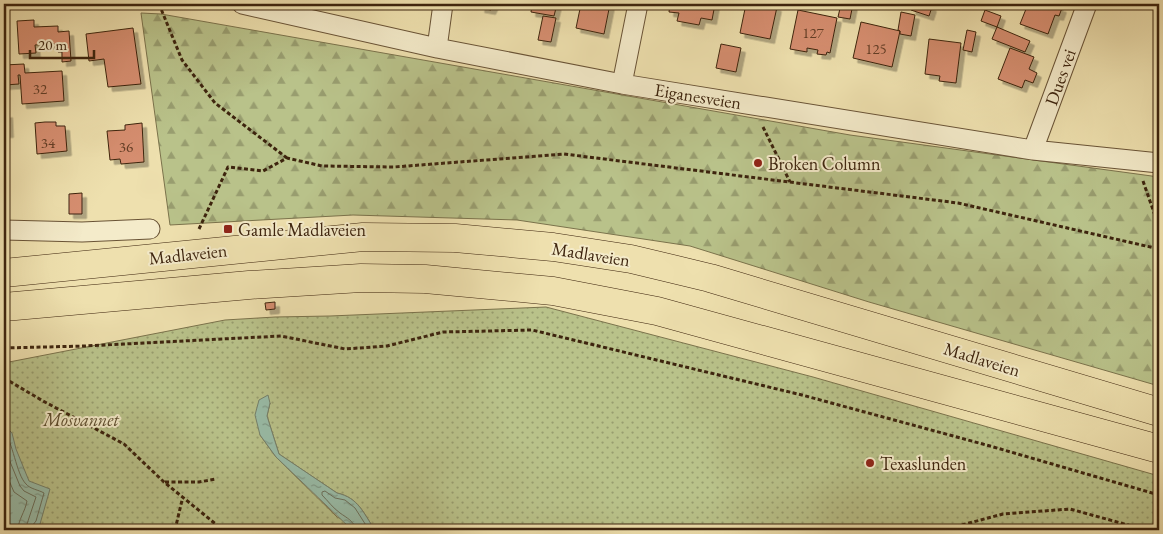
<svg xmlns="http://www.w3.org/2000/svg" width="1163" height="534" viewBox="0 0 1163 534" font-family="'EB Garamond',serif">
<defs>
<pattern id="forest-firs" width="22" height="20" patternUnits="userSpaceOnUse" patternTransform="scale(1.25)"><rect width="22" height="20" fill="#b9c28a"/><path d="M5 1l3.5 6h-7zM16 11l3.5 6h-7z" fill="#989d6f"/></pattern>
<pattern id="park-dots" width="8" height="8" patternUnits="userSpaceOnUse" patternTransform="scale(1.25)"><rect width="8" height="8" fill="#b9c28a"/><path d="M2 2h.1M6 6h.1" fill="none" stroke="#989d6f" stroke-width="1.8" stroke-linecap="round"/></pattern>
<pattern id="water-ripples" width="26" height="14" patternUnits="userSpaceOnUse" patternTransform="scale(1.25)"><rect width="26" height="14" fill="#99bda9"/><path d="M2 4q2-2 4 0t4 0M15 11q2-2 4 0t4 0" fill="none" stroke="#7e9988"/></pattern>
<filter id="shadow"><feDropShadow dx="4.5" dy="4.5" stdDeviation="0" flood-color="#0004"/></filter>
</defs>
<rect width="100%" height="100%" fill="#eee0ae"/>
<filter id="stains"><feTurbulence type="fractalNoise" baseFrequency=".004" numOctaves="4"/><feColorMatrix values="0 0 0 0 .2 0 0 0 0 .09 0 0 0 0 .02 0 0 0 .5 -.17"/></filter>
<radialGradient id="worn" r=".72"><stop offset=".6" stop-color="#630" stop-opacity="0"/><stop offset="1" stop-color="#630" stop-opacity=".3"/></radialGradient>
<path fill="url(#forest-firs)" stroke="#7b734c" d="M141 13 161 14 850 135 1159 177V386L869 302 690 246 517 220 353 215 170 225Z"/>
<path fill="url(#park-dots)" stroke="#7b734c" d="M546 307 813 377 1159 476V530H375C363 513 359 498 337 493L279 454 267 416 270 403 260 435 276 457 337 517 344 520 352 530H4V363L225 320 275 317 330 316Z"/>
<path fill="url(#water-ripples)" stroke="#74806b" d="M268 395 270 403 267 416 279 454 337 493C359 498 363 513 375 530H352L276 457 260 435 255 415 259 400Z
M4 425 12 433 16 449 29 481 50 489 40 524 35 530H4Z"/>
<g fill="none" stroke-linecap="round" stroke-linejoin="round">
<path stroke="#6b705c" stroke-width="1" d="M4 432C13 441 16 474 26 484 30 489 39 490 44 493L36 521 32 526V530
M4 447 20 486 24 491 36 497 25 530
M4 469 14 492 27 501C25 512 18 520 18 530
M356 530C354 521 347 518 340 513 333 508 328 501 322 495V492L325 491 335 498 345 500 355 508 369 530"/>
</g>
<path fill="#d68e70" stroke="#3d240e" filter="url(#shadow)" d="M481 4H494L491 10 480 8Z
M526 4H557L554 16 531 12 532 5Z
M581 4H610L604 34 576 28Z
M670 4H715L712 20 701 18 699 25 677 21 679 13 669 12Z
M746 4H772V6L777 7 770 39 740 33Z
M841 4H853L850 19 838 17Z
M913 4H923L932 7 929 16 911 10Z
M1028 4H1059L1058 7 1062 8 1059 16 1055 15 1048 34 1020 24Z
M798 10 837 18 830 53 827 52 826 55 817 54 818 50 807 48V52L790 49Z
M985 10 1001 16 997 27 981 21Z
M901 12 915 15 911 36 900 34V31L898 30Z
M543 16 556 18 551 42 538 40Z
M34 20V27L58 26V32L69 31 71 61 62 62V52H58L57 44 35 45 36 53 19 54 17 21Z
M861 22 900 31 892 67 853 58Z
M997 27 1030 41 1025 52 992 39Z
M133 28 141 84 108 87 104 59 89 61 86 34Z
M967 30 976 32 972 52 963 50Z
M929 39 961 43 956 83 939 81 940 76 925 74Z
M721 44 741 48 736 72 716 68Z
M1010 48 1034 57 1029 69 1037 73 1033 83 1025 80 1022 88 998 79Z
M24 64 25 73 62 71 64 101 22 104 20 75H18L19 84 5 85 4 65Z
M8 113 9 133H4V114Z
M45 122H56V126H65L67 151 37 154 35 123Z
M142 123 144 162 121 164 120 159 110 160 107 131 125 130V125Z
M82 193V214H69V194Z
M275 302V309L266 310 265 303Z"/>
<g fill="none" stroke-linecap="round" stroke-linejoin="round">
<defs>
<path id="street" d="M242 4 437 48 622 84 1033 150 1159 163
M437 48 443 4
M622 84 638 4
M1033 150 1087 4
M4 230 82 232 150 229"/>
<path id="primary" d="M4 273 363 237 455 238 553 247 631 259 710 278 1159 412
M4 307 249 285 361 278 425 279 553 291 657 311 1159 449"/>
</defs>
<use href="#street" stroke="#695336" stroke-width="21"/>
<use href="#primary" stroke="#3d240e" stroke-width="29"/>
<path stroke="#3d240e" stroke-width="3" stroke-dasharray="4 2.5" stroke-linecap="butt" d="M159 4 182 60 215 103 287 158
M763 127 790 182
M1143 181 1159 227
M199 229 228 167 263 171 287 158 322 166 394 167 564 154 958 203 1159 249
M4 348 85 346 281 336 345 349 387 346 443 332 532 330 802 395 990 446 1159 495
M4 378 43 401 124 444 164 482 223 530
M165 482H199L216 479
M175 530 183 496
M943 530 1003 514 1070 509 1128 525 1141 530"/>
<use href="#street" stroke="#f4ebca" stroke-width="19"/>
<use href="#primary" stroke="#eee0ae" stroke-width="28"/>
</g>
<g fill="#8f2418" stroke="#f4ebca" stroke-width="2">
<circle cx="758" cy="163" r="5"/>
<rect x="223" y="224" width="10" height="10" rx="2.5"/>
<circle cx="870" cy="463" r="5"/>
</g>
<g text-anchor="middle" dominant-baseline="central" stroke-width="4" stroke-linejoin="round" paint-order="stroke">
<g font-size="15" fill="#633e26">
<text x="813" y="32">127</text>
<text x="876" y="48">125</text>
<text x="40" y="88">32</text>
<text x="48" y="142">34</text>
<text x="126" y="146">36</text>
</g>
<g font-size="18" fill="#3d240e" stroke="#f4ebca">
<text transform="translate(1060 77) rotate(-70)">Dues vei</text>
<text transform="translate(698 96) rotate(9)">Eiganesveien</text>
<text transform="translate(188 254) rotate(-6)">Madlaveien</text>
<text transform="translate(591 254) rotate(9)">Madlaveien</text>
<text transform="translate(982 359) rotate(17)">Madlaveien</text>
</g>
<g font-size="18" fill="#3d240e" stroke="#f4ebca" text-anchor="start">
<text x="768" y="163">Broken Column</text>
<text x="238" y="229">Gamle Madlaveien</text>
<text x="880" y="463">Texaslunden</text>
</g>
<g font-size="18" font-style="italic" fill="#5c4c2d" stroke="#f4ebca">
<text x="81" y="419">Mosvannet</text>
</g>
</g>
<rect width="1163" height="534" fill="none" stroke="#eee0ae" stroke-width="20"/>
<rect x="5" y="5" width="1153" height="524" fill="none" stroke="#3d240e" stroke-width="2.5"/>
<rect x="10" y="10" width="1143" height="514" fill="none" stroke="#3d240e"/>
<path d="M30 50v8h64v-8" fill="none" stroke="#3d240e" stroke-width="2.5"/>
<text x="38" y="50" font-size="15" fill="#3d240e" stroke="#f4ebca" stroke-width="4" paint-order="stroke">20 m</text>
<rect width="100%" height="100%" filter="url(#stains)"/>
<rect width="100%" height="100%" fill="url(#worn)"/>
</svg>
